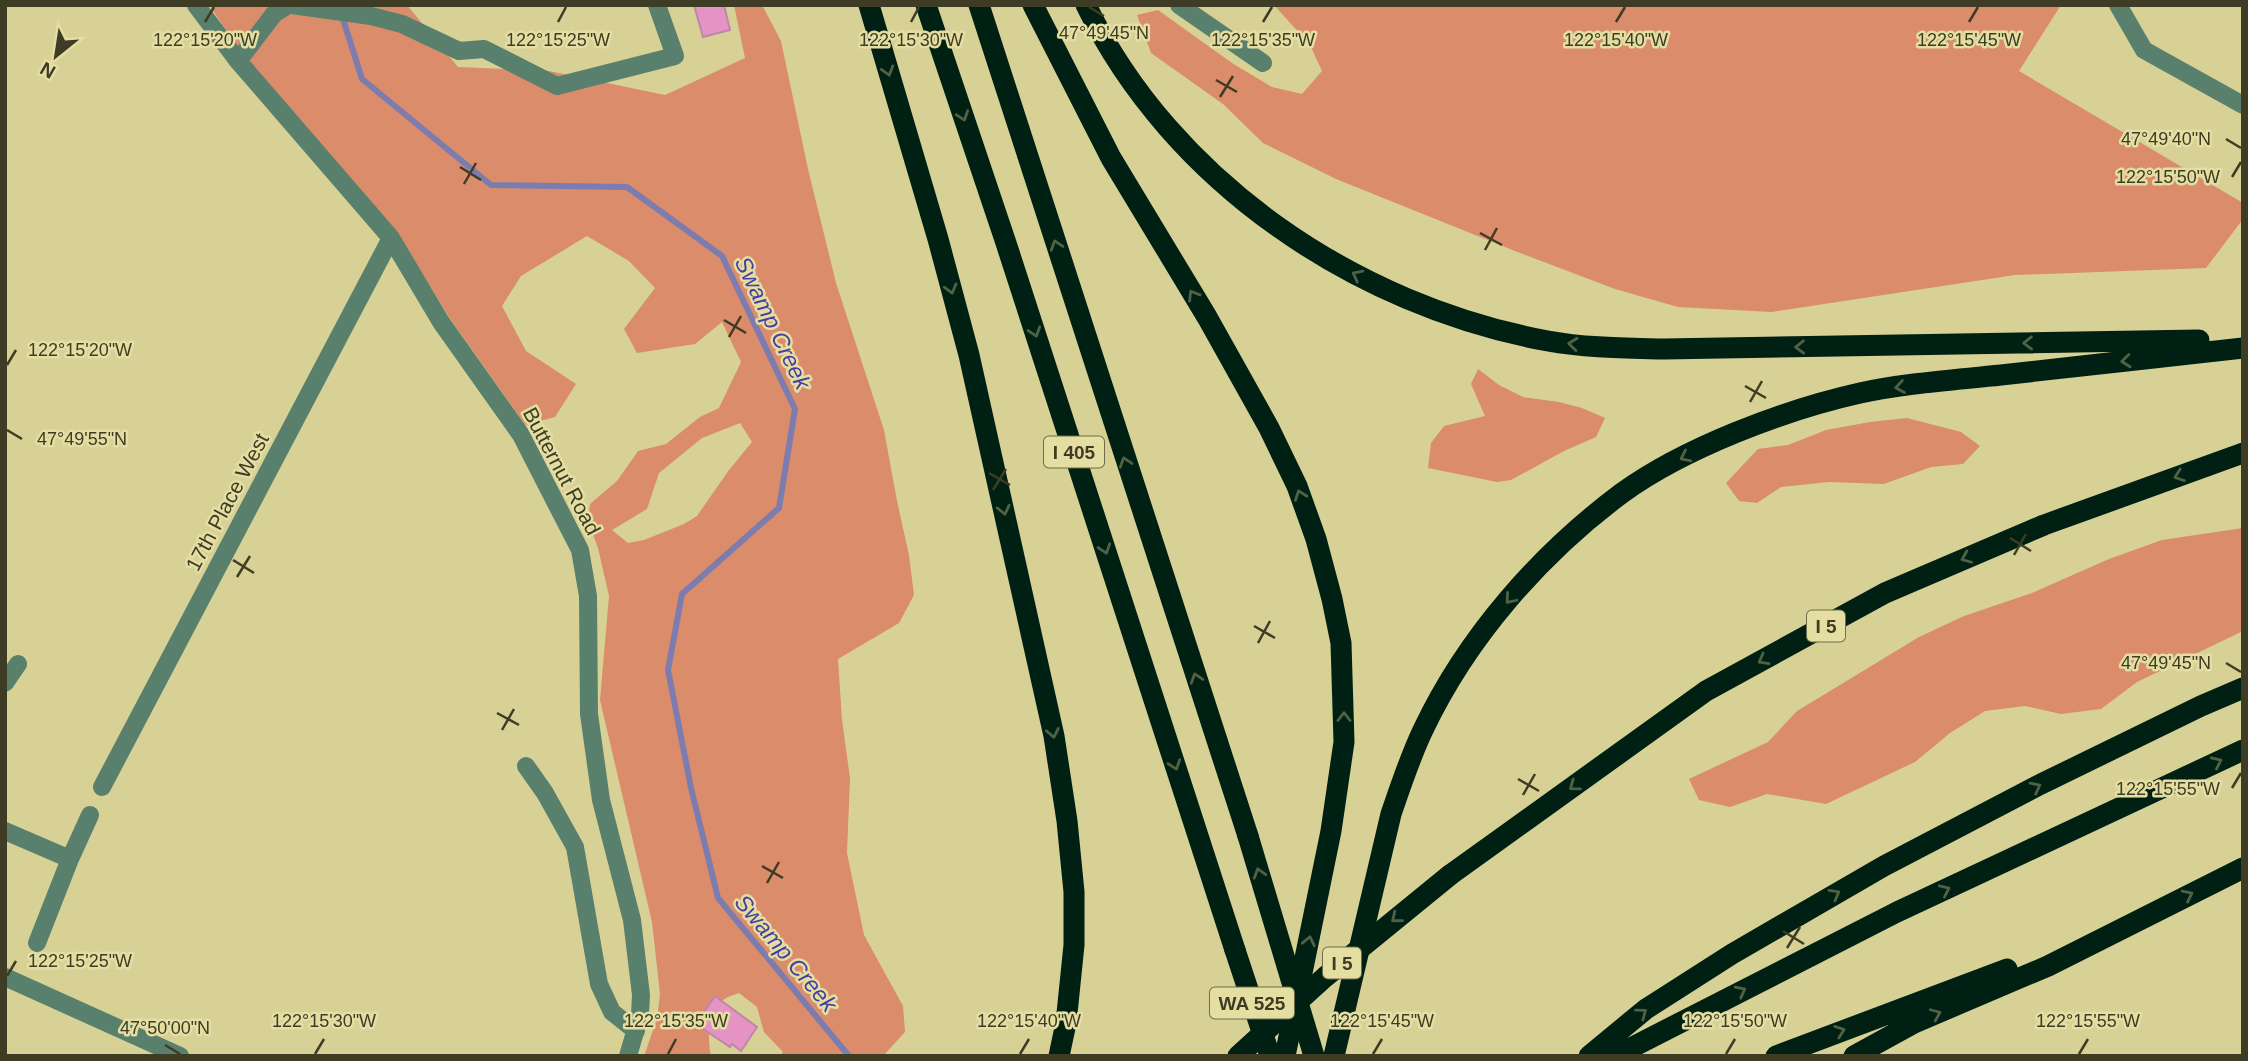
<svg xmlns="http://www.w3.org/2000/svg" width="2248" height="1061" viewBox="0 0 2248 1061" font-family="Arial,sans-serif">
<rect width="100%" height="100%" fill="#d7d196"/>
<path fill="#da8c6b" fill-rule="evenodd" d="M209 5H269L274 7 278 5H407L458 67 549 71 665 95 745 58 734 5H762L781 41 808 169 836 283 884 430 897 501 909 555 914 595 899 623 838 659 842 720 850 778 847 853 864 935 903 1006 905 1032 883 1056H780L783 1052 764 1032 757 1007 739 993C734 995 726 997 723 1000 708 1013 707 1039 711 1056H644L657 1019 660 994 652 922 600 700 609 596 598 548 588 521 590 504 617 481 638 451 666 444 700 417 719 408 741 362 722 322 695 344 637 353 624 329 655 288 629 261 587 236 521 276 502 306 526 351 576 384 555 417 525 425 449 317 405 245 252 68ZM740 423 752 442 729 470 697 516 684 524 644 540 628 543 612 530 647 509 659 473 702 438Z
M1274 5H2061L2019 71 2243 203V219L2206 268 2015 275 1771 312 1678 307 1615 289 1515 251 1336 179 1263 143 1223 104 1151 53 1137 15 1158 10 1232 63 1272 87 1302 94 1322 71 1310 45Z
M1478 369 1499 385 1523 397 1559 402 1582 408 1605 418 1596 437 1564 451 1511 480 1497 482 1428 468 1431 443 1444 426 1485 416 1471 384Z
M1907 418 1961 432 1980 446 1963 464 1931 467 1884 484 1829 482 1781 487 1757 503 1739 501 1726 483 1758 449 1788 445 1826 430 1870 422Z
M2243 528V631L2137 682 2101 709 2061 714 2025 706 1985 711 1950 733 1915 762 1826 804 1767 794 1730 807 1699 800 1689 779 1768 742 1797 711 1919 637 1964 616 2032 593 2109 559 2162 540Z"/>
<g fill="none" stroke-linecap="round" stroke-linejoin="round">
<path stroke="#7d7caf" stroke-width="6" d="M342 16 362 79 491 185 627 187 722 256 795 409 779 508 682 594 668 670 691 788 718 898 849 1056"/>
</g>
<path fill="#e592c4" stroke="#bd88a7" stroke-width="2" d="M694 5H724L730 30 703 37Z
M715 996 757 1027 741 1051 732 1044 730 1047 696 1024Z"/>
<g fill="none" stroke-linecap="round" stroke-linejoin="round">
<path stroke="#58806d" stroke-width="18" d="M196 5 238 61 391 238 441 322 521 435 580 550 588 596 589 714 601 800 632 920 641 995 640 1015 628 1056
M292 5 371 16 402 24 459 51 484 49 557 86 675 56 657 5
M1179 5 1263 63
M2118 5 2144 50 2243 105
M238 61 274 14 288 5
M5 683 18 664
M526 766 545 793 575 847 599 984 612 1012 636 1031
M102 787 391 238
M5 831 70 859
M37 943 70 859 90 815
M5 977 180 1056"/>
<path stroke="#002013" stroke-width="21" d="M869 5 938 239 969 355 1054 736 1067 821 1074 892V945L1066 1023 1059 1056
M926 5 1006 243 1235 950
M979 5 1248 836
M1033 5 1111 158 1207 317 1269 428 1297 486 1316 539 1332 599 1341 643 1344 742 1331 831 1285 1056
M1086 5C1172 182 1356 306 1548 341 1586 348 1625 348 1664 349L2199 340
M1450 875 1706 691 1885 593 2044 525 2243 453
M1334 1056 1391 814C1401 785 1410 757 1423 730 1467 637 1540 554 1622 493 1684 448 1784 410 1860 393 1906 383 1954 380 2001 375 2082 366 2162 357 2243 348
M1589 1056 1646 1009 1732 954 1884 866 2041 784 2201 706 2243 688
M1615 1056 1897 912 2243 750
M1776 1056 2007 969
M1854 1056 1914 1023 2048 966 2243 868"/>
<path stroke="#002013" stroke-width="21" d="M1248 836 1314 1056
M1235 950 1270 1056
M1238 1056 1325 977 1450 875"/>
</g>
<defs><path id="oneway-chevron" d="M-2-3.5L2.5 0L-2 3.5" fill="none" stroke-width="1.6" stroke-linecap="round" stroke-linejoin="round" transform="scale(1.75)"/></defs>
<g stroke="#506245">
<use href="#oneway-chevron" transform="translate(888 71) rotate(73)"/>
<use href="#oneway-chevron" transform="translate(963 116) rotate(71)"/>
<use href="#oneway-chevron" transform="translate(1056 245) rotate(-108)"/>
<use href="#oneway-chevron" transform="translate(1357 275) rotate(-153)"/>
<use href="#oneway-chevron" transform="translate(951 289) rotate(75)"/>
<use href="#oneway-chevron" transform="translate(1193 295) rotate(-121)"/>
<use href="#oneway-chevron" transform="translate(1035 332) rotate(72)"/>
<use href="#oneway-chevron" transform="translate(2028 343) rotate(179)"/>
<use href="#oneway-chevron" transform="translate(1573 344) rotate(-174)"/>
<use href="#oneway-chevron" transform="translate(1800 347) rotate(179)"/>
<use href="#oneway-chevron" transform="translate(2126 361) rotate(174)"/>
<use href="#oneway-chevron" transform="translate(1900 387) rotate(171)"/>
<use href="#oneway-chevron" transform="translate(1685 457) rotate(154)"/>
<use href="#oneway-chevron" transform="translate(1125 462) rotate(-108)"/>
<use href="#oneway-chevron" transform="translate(2179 476) rotate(160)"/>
<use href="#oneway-chevron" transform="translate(1300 495) rotate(-110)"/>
<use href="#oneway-chevron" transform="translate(1004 510) rotate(77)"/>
<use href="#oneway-chevron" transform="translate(1105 549) rotate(72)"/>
<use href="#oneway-chevron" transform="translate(1966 558) rotate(157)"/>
<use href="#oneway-chevron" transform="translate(1510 599) rotate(130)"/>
<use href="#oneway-chevron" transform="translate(1763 660) rotate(151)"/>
<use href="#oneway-chevron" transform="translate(1196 678) rotate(-108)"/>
<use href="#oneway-chevron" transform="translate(1344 717) rotate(-90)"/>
<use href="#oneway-chevron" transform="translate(1053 733) rotate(79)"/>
<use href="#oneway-chevron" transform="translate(2217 762) rotate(-25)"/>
<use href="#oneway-chevron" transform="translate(1175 765) rotate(72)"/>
<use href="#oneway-chevron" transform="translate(1574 786) rotate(144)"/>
<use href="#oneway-chevron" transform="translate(2036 787) rotate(-27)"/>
<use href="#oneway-chevron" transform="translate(1259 873) rotate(-107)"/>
<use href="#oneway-chevron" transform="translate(1945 890) rotate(-25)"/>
<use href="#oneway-chevron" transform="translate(1835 894) rotate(-29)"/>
<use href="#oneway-chevron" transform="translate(2188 895) rotate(-26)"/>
<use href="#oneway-chevron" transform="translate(1396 918) rotate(141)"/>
<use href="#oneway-chevron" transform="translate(1309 941) rotate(-78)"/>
<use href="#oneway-chevron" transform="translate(1741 991) rotate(-27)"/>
<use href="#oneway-chevron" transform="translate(1642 1013) rotate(-37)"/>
<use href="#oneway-chevron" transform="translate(1936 1014) rotate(-23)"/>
<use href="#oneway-chevron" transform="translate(1840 1031) rotate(-20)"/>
</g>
<path fill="none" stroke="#3e3c24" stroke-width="2.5" d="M1089 7 1104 16M205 22 214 7M558 22 566 7M911 22 919 7M1263 22 1272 7M1616 22 1625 7M1969 22 1978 7M1216 80 1237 92M1220 97 1233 76M2226 139 2241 148M460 167 481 180M2232 177 2241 162M464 184 476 163M1480 233 1502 245M1485 250 1497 228M724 320 746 333M729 337 741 316M7 365 16 350M1745 386 1766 398M1750 402 1762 381M7 430 22 439M989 473 1010 485M993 490 1006 469M2010 538 2031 551M2014 555 2026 534M233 560 254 573M237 577 250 556M1254 626 1275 638M1258 643 1270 621M2226 663 2241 672M497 713 519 725M502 730 514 709M1518 779 1539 791M2232 788 2241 773M1523 795 1535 774M762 866 783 878M767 883 779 862M1783 931 1804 944M1787 948 1800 927M7 976 16 961M165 1045 180 1054M315 1054 324 1039M668 1054 676 1039M1020 1054 1029 1039M1373 1054 1382 1039M1726 1054 1735 1039M2079 1054 2088 1039"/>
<g text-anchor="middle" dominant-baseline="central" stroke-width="5" stroke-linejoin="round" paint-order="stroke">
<g fill="#e4dea3" stroke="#706d4a" stroke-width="2">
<rect x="1044" y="436.5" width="60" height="31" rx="5"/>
<rect x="1807" y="610.5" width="38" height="31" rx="5"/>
<rect x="1323" y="947.5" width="38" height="31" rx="5"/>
<rect x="1210" y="987.5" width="84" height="31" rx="5"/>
</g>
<g font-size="19" font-weight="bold" fill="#3e3c24">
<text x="1074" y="452">I 405</text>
<text x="1826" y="626">I 5</text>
<text x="1342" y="963">I 5</text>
<text x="1252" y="1003">WA 525</text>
</g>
<g font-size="21" fill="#3e3c24" stroke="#e4dea3">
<text transform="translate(562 471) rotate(62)">Butternut Road</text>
<text transform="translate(227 502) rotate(-62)">17th Place West</text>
</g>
<g font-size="23" font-style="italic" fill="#493e9e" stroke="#e4dea3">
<text transform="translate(773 323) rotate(64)">Swamp Creek</text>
<text transform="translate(786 953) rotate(50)">Swamp Creek</text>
</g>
</g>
<g font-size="18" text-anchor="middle" fill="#3e3c24" stroke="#e4dea3" stroke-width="5" stroke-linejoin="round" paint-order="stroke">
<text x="1104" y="39">47°49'45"N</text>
<text x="205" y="46">122°15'20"W</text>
<text x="911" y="46">122°15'30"W</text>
<text x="1263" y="46">122°15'35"W</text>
<text x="1616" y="46">122°15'40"W</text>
<text x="1969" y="46">122°15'45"W</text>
<text x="558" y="46">122°15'25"W</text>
<text x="2166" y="145">47°49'40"N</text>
<text x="2168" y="183">122°15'50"W</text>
<text x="80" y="356">122°15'20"W</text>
<text x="82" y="445">47°49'55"N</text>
<text x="2166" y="669">47°49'45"N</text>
<text x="2168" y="795">122°15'55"W</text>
<text x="80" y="967">122°15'25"W</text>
<text x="324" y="1027">122°15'30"W</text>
<text x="676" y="1027">122°15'35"W</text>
<text x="1029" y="1027">122°15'40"W</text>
<text x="1382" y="1027">122°15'45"W</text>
<text x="1735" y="1027">122°15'50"W</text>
<text x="2088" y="1027">122°15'55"W</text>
<text x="165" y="1034">47°50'00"N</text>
</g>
<rect width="2248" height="1061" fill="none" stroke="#3e3c24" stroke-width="14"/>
<g transform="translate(56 56) rotate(210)" stroke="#e4dea3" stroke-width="5" paint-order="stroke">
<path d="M0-5L12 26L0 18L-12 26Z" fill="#3e3c24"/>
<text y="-10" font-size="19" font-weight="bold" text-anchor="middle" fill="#3e3c24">N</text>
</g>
</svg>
